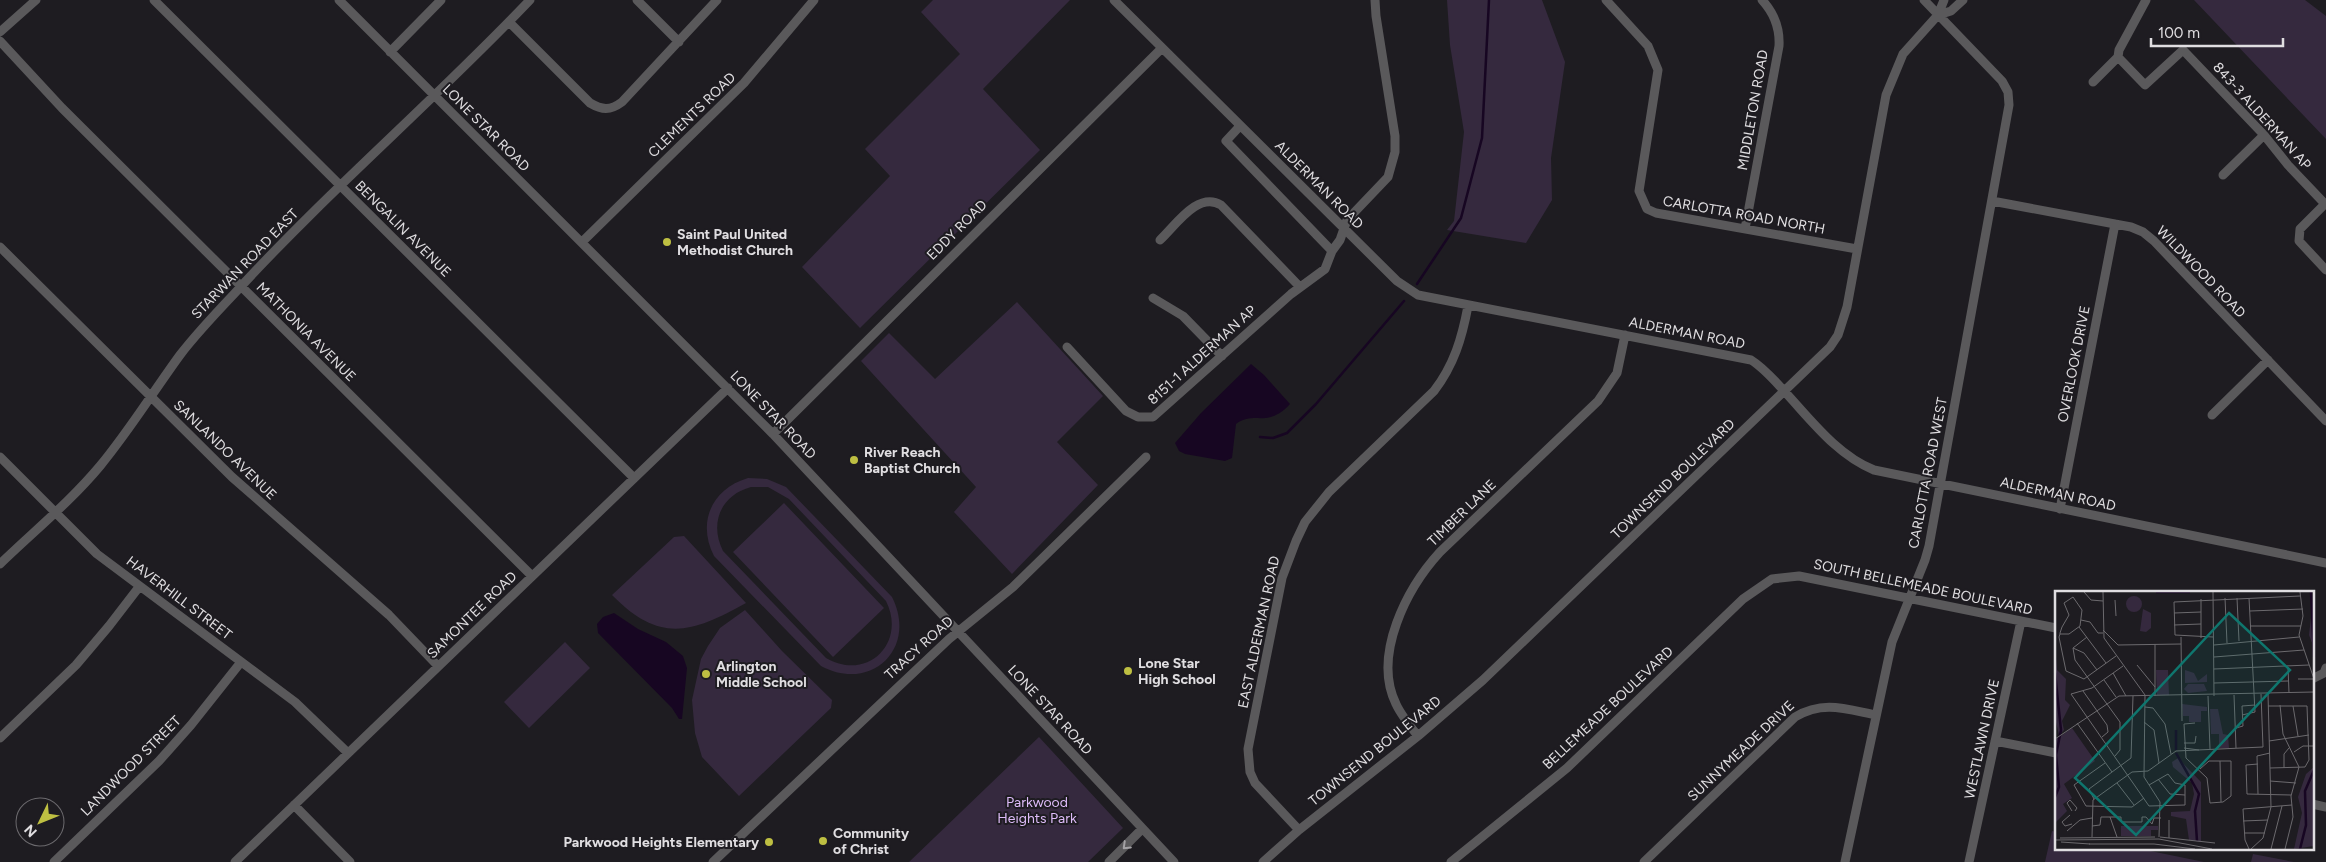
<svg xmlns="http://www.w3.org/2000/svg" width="2326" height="862" viewBox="0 0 2326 862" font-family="Figtree,sans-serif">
<rect width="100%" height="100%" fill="#1e1c21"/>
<path fill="#35293e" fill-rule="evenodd" d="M933 0H1070L983 89 1040 150 860 328 802 267 890 176 865 149 960 54 921 12Z
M1447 0H1542L1565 62 1551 158 1552 200 1526 243 1447 230 1454 221 1464 132 1450 45Z
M2194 0H2305L2326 16V139Z
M1017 302 1103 396 1057 442 1098 485 1012 574 954 512 976 487 861 361 889 333 935 379Z
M748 478 767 479 786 487 892 597C918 648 871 693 821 666L714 556C697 523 711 489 748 478ZM751 487H768L789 499 886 601C907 643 867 682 826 658L723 551C709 523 721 495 751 487Z
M784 503 884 608 833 657 733 552Z
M684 536 746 603C692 633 660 644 612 595L674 537Z
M745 610 782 651 832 700 831 708 739 796 702 757 695 733 692 700 701 659 708 646 720 628Z
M565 642 590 668 529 728 504 702Z
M1039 737 1123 828 1088 862H909Z
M2052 831 2056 832V848H2136L2204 862H2045Z
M2253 854 2294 862H2251Z"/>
<path fill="#170622" d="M1251 364 1264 375 1290 404C1267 429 1255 410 1236 424L1232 458 1225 461 1185 454 1179 451 1175 443 1201 413Z
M614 613 638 629 666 642 683 656 687 668 682 719H679L672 708 598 633 597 624 603 617Z"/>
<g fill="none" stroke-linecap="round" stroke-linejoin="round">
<path stroke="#170622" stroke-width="2.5" d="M1417 284 1461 218 1482 138 1489 0
M1260 437 1273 438 1287 433 1316 404 1404 301"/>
<path stroke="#5a595b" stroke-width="9" d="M154 0 634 478
M339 0 773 434 1174 862
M637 0 679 42
M1114 0 1397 281 1418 295 1751 360C1764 368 1774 380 1785 392 1811 420 1837 455 1874 470L2326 563
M1606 0 1648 46 1658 70 1639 191 1647 209 1656 213 1857 249
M2146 0 2119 50 2118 57 2145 85 2183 50 2264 135 2288 165 2325 204
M1938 15 1951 11 1963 0
M509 22 590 103C602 110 610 111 622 102L717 0
M0 32 36 0
M0 41 62 108 532 576
M390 52 441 0
M2093 82 2118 57
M1240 126 1226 141 1332 251
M2223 175 2264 135
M1992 201 2131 227 2143 232 2154 241 2326 421
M2326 203 2300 229 2299 241 2326 270
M1745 229 1779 46C1780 28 1774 13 1762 0
M1160 240C1176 225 1198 191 1221 205L1300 287
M582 242 744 83 814 0
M0 247 232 477 389 615 438 666
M1153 298 1183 316 1222 356
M1067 347 1126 411 1138 417H1153L1291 294 1325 269 1332 251 1340 240 1347 220 1388 177 1395 152V136L1376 16 1375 0
M2212 415 2268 360
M773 434 1162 48
M0 457 97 554 295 702 348 753
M2060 509 2115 224
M0 564C33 532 70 502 100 466 129 431 153 392 180 355 196 334 215 314 234 294 328 191 434 101 530 0
M2312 679 2324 673 2326 668
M1418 736C1410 726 1401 715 1396 704 1372 655 1407 588 1440 552L1598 401 1617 373 1625 335
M0 738 76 665 109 626 139 587
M1995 741 2056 753
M2312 804 2326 807
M294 805 350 862
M1299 830 1255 783 1250 772 1248 749 1282 578 1296 541 1305 522 1329 492 1434 391C1454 365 1462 338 1468 306
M54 862 159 761 191 725 241 662
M235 862 728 388
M713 862 949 639 1013 587 1146 457
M1109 862 1142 829
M1263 862 1299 830 1418 736 1483 680 1830 347 1838 335 1847 307 1886 95 1903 54 1938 15 1944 0
M1451 862 1567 768 1743 599 1772 579 1799 576 2056 628
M1644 862 1795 717C1823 700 1846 709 1876 715
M1845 862 1892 642 1925 560 1929 546 2009 105 2008 92 2002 81 1924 0
M1969 862 2021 621"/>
</g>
<defs><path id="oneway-chevron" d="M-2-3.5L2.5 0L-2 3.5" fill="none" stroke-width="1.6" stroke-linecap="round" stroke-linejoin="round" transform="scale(1.25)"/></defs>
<use stroke="#a4a2a5" href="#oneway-chevron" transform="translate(1126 846) rotate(136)"/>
<g fill="#bebf42" stroke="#1e1c21" stroke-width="2">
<circle cx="667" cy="242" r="5"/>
<circle cx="854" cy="460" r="5"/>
<circle cx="1128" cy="671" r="5"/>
<circle cx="706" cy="674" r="5"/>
<circle cx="823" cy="841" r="5"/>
<circle cx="769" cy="842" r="5"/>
</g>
<g text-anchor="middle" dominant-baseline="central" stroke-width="4" stroke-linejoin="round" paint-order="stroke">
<g font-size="14" fill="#e0dee1" stroke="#1e1c21">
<text transform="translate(1753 110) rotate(-80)">MIDDLETON ROAD</text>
<text transform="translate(692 115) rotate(-44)">CLEMENTS ROAD</text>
<text transform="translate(2262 116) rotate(48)">843-3 ALDERMAN AP</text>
<text transform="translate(486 128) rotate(45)">LONE STAR ROAD</text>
<text transform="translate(1319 185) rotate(45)">ALDERMAN ROAD</text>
<text transform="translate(1744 215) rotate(10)">CARLOTTA ROAD NORTH</text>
<text transform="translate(403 229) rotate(45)">BENGALIN AVENUE</text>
<text transform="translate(957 230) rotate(-45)">EDDY ROAD</text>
<text transform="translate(245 264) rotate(-46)">STARWAN ROAD EAST</text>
<text transform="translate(2201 272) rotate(46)">WILDWOOD ROAD</text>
<text transform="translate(306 332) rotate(45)">MATHONIA AVENUE</text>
<text transform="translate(1687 333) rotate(11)">ALDERMAN ROAD</text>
<text transform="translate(1202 355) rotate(-42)">8151-1 ALDERMAN AP</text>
<text transform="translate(2074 364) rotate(-79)">OVERLOOK DRIVE</text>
<text transform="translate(773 415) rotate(46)">LONE STAR ROAD</text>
<text transform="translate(225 450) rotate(44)">SANLANDO AVENUE</text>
<text transform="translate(1928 473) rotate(-79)">CARLOTTA ROAD WEST</text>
<text transform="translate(1673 479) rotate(-44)">TOWNSEND BOULEVARD</text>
<text transform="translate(2058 494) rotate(12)">ALDERMAN ROAD</text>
<text transform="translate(1462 513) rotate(-44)">TIMBER LANE</text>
<text transform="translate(1923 587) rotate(12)">SOUTH BELLEMEADE BOULEVARD</text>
<text transform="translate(179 598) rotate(37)">HAVERHILL STREET</text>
<text transform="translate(472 615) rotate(-44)">SAMONTEE ROAD</text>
<text transform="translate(1259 632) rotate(-78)">EAST ALDERMAN ROAD</text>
<text transform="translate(919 648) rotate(-42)">TRACY ROAD</text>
<text transform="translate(1608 708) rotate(-43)">BELLEMEADE BOULEVARD</text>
<text transform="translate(1050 710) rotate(47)">LONE STAR ROAD</text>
<text transform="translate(1982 739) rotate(-78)">WESTLAWN DRIVE</text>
<text transform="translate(1375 751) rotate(-39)">TOWNSEND BOULEVARD</text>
<text transform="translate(1741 751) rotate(-43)">SUNNYMEADE DRIVE</text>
<text transform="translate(131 766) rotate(-45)">LANDWOOD STREET</text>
</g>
<g font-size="14" font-weight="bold" fill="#e0dee1" stroke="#1e1c21" text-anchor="start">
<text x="677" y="234">Saint Paul United<tspan x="677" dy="16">Methodist Church</tspan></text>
<text x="864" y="452">River Reach<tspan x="864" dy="16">Baptist Church</tspan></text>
<text x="1138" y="663">Lone Star<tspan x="1138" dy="16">High School</tspan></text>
<text x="716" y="666">Arlington<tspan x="716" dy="16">Middle School</tspan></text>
<text x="833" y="833">Community<tspan x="833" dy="16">of Christ</tspan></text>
<text x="759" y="842" text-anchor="end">Parkwood Heights Elementary</text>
</g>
<g font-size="14" fill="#ddbbf8" stroke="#1e1c21">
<text x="1037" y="802">Parkwood<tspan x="1037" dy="16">Heights Park</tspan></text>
</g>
</g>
<g transform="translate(2055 591)">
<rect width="259" height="259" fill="#1e1c21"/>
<path d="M259 1V57L254 44ZM71 13a8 8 0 1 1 16 0a8 8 0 1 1-16 0ZM88 18 96 22V37L91 41 85 40ZM0 56 2 79 11 88 10 109 15 114 7 130 9 139 4 144 0 127ZM101 79H113L114 104H102ZM130 79 139 82 143 90 152 83V91L130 92ZM133 93H149L152 100 133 102 129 98ZM127 113 152 116V120H146V131H134V125H128ZM155 118H163L168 143 173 144 174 157H164V143H156ZM17 137 40 170 9 193 17 207 8 213 12 220 0 232V149ZM123 167 146 191V251L134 249 131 228 116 225V221L135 220 139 203 137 192 118 176 117 171ZM259 176V255L239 258 247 222 243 206 251 183ZM66 235H103V239H96V245H66Z" fill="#35293e"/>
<path fill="none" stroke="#170622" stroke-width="2.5" d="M101 1H135M256 1 259 66M0 82 6 139 1 164 4 196 0 206M121 139V159M121 162 144 203 140 220 142 250M245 258 251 234 250 200 259 179"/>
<path fill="none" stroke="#6c6a6e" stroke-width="1" d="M29 1 36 9 48 10M48 1 49 47 90 104 89 186 105 211 104 246M158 1 159 105M245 1 248 25 244 44 259 88M170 7 172 52M182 7 184 50M146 8V47M60 9 61 25M195 20 248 18M119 22 146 21M26 29 35 31 43 42H48M119 34 146 33M195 35H246M24 36 51 72M48 39 63 54 126 53M5 43H14L25 35 27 19 18 6 9 12 14 24 7 36 5 42V43L4 46 11 80 29 88 61 65M126 46 127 130M158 46 120 44 119 11 245 5M100 53V105M159 54 244 46M18 57 20 69 65 131V159L60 165M18 57 29 62 42 79M18 57 32 46M159 66 249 59M82 74 100 96M68 75 37 97 16 103 94 215 130 214V194L120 192 113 183 94 194M233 76 234 102M159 78 254 74M58 82 71 105M243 88H259M49 89 61 106M159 92 233 90M28 100 52 134 53 141 47 146M179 104 181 157M153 105 155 158M225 114 228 143 244 176 236 205 238 226 230 258M213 115H252L254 169 250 176 215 177M238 115 243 145M90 116 98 117 110 133 116 163M187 124 200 121 194 7M89 131 99 139 104 172M22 132 57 181M140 132 129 133 131 167 152 187 155 212 168 211 176 205V170H154L145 178M181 137 188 135 187 115 200 114M0 148 64 105 259 101M214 150 254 144M129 152H140L141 145M129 157 144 159M239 161 248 155H259M165 170 166 211M50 172 19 194 31 215 77 216 89 207M203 173 191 174 192 203 236 204M229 177V163L234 157M103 188 115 203 130 204M215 190 241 192M62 192 79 214M203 203 202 165 215 162M39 208 34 198 76 167 78 105M17 220 12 212 15 209 22 217 20 220M15 224 7 231 10 235 17 233M55 226 62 246M188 230 213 229M66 231H87V226H91L97 233 99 227H106M37 235 45 234 46 226H66V231M12 240 25 229 37 227M189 242H210M37 246 38 209 77 181 93 180 121 160 208 156 206 103M105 246 160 252M5 247 100 246M114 247V229M0 249 104 248 157 258M6 251 35 253M34 253H99L140 258M194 258 190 249 188 218 237 214M196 258 208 247 216 216 213 103M216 258 227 215"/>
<path fill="#0f766e" fill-opacity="0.15" stroke="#0f766e" stroke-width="2.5" d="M174 22 235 79 81 244 20 187Z"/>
<rect width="259" height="259" fill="none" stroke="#e0dee1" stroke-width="2.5"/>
</g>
<g transform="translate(40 822) rotate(227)"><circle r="24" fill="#1e1c21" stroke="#6c6a6e"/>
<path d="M0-4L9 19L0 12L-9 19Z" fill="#bebf42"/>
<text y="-8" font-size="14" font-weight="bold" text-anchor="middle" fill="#e0dee1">N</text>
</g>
<path d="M2151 38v8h132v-8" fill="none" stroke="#e0dee1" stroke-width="2.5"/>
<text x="2158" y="38" font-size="15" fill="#e0dee1" stroke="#1e1c21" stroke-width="4" paint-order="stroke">100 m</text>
</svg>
